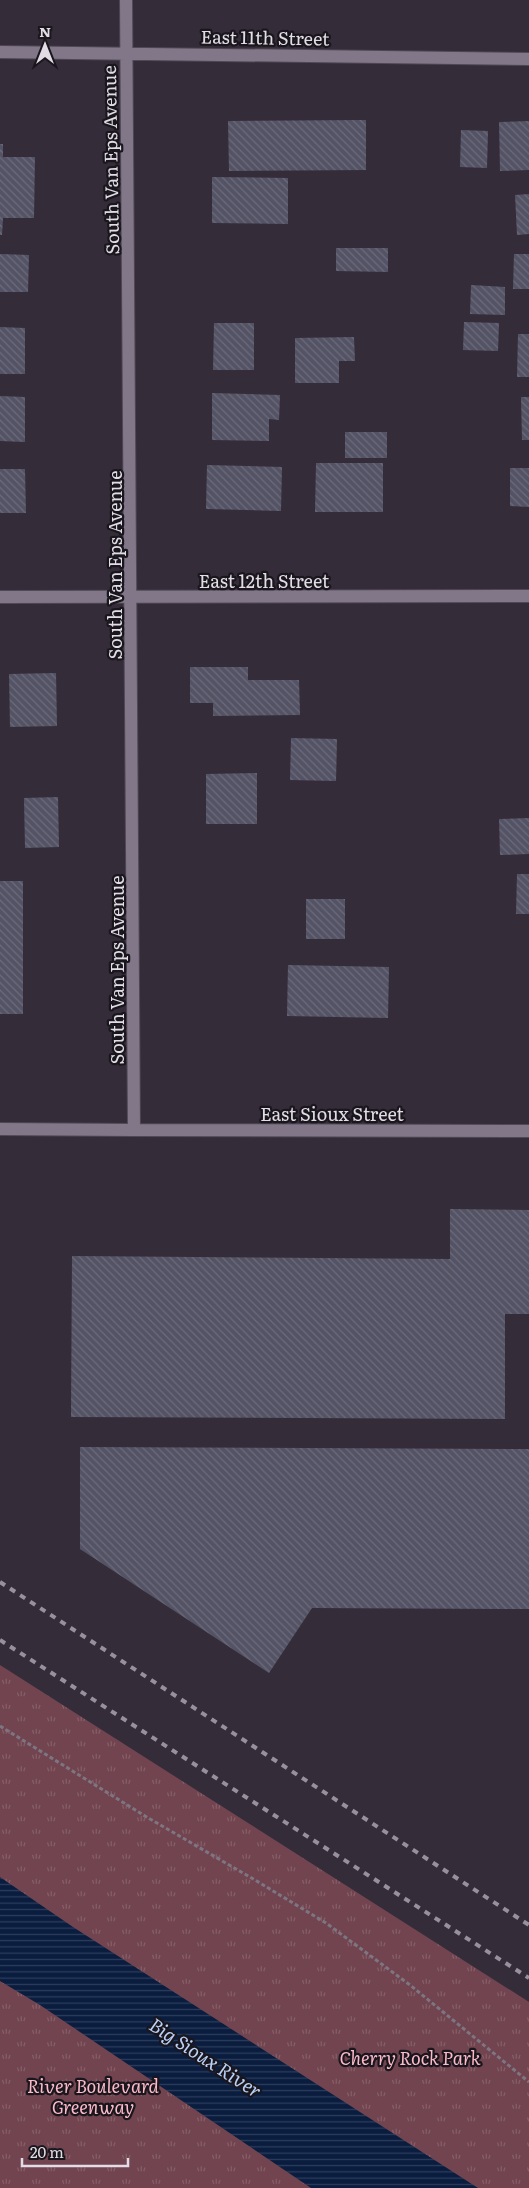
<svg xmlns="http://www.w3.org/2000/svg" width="529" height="2188" viewBox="0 0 529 2188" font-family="Literata,serif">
<defs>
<pattern id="grass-tufts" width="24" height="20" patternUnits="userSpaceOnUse" patternTransform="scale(1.25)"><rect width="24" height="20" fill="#71444f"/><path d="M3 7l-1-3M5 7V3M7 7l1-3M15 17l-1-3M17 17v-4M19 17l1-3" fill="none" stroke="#855e68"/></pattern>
<pattern id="water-rules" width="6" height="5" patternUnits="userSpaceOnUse" patternTransform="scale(1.25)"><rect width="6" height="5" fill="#0a1d3f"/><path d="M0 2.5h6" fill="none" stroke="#2d3d5b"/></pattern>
<pattern id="building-back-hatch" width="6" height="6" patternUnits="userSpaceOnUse" patternTransform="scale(1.25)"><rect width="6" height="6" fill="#545365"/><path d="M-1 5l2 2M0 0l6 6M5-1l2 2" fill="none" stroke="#6c6b7b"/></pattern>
</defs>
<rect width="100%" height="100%" fill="#352c3a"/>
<path fill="url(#grass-tufts)" d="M0 1665 529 2002V2188H0Z"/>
<path fill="url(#water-rules)" d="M0 1877 73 1927 478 2188H311L40 2005 0 1981Z"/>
<path fill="url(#building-back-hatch)" d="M366 120V170L229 171 228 121Z
M529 121V170L500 171 499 122Z
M461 130 488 131 487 168 460 167Z
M0 144H3V157H35L34 218H3L2 235H0Z
M212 177 288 178V224L212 223Z
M529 194V234L517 235 515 195Z
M336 248H388V272L336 271Z
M0 254 29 255 28 292H0Z
M514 254H529V289H513Z
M471 285 505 287V315L470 314Z
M464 322 499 323 498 351 463 350Z
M214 323H254V370H213Z
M0 327 25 328V374H0Z
M518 334H529V377H517Z
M354 337 355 361H339V383H295V338Z
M212 393 280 395 279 420 269 419V441L212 440Z
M0 396 25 397V442L0 441Z
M521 397H529V440H522Z
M345 432H387V458H345Z
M316 463H383V512H315Z
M207 465 282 467 281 511 206 509Z
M510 468H529V507L510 506Z
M0 469H25L26 513H0Z
M190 667H248V680H299L300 715 213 716V703H190Z
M56 673 57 726 10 727 9 674Z
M291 738 337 739 336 781 290 780Z
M257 773V824H206V774Z
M58 797 59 847 25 848 24 798Z
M529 818V854L500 855 499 819Z
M517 874H529V914H516Z
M0 881H23V1014H0Z
M306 899H345V939H306Z
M288 965 389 967 388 1018 287 1016Z
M450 1209 529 1210V1314H505V1419L71 1417 72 1256 450 1259Z
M80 1447 529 1449V1609L312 1608 269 1673 80 1549Z"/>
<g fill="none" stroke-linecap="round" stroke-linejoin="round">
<defs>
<path id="service" d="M0 1129 134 1130"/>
<path id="minor" d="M126 0 134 1130 529 1131
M0 52 529 59"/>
<path id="tertiary" d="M0 597 529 596"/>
</defs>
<use href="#service" stroke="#504854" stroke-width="14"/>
<use href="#minor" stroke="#504854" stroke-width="14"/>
<use href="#tertiary" stroke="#504854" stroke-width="14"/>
<path stroke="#7d7682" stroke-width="3" stroke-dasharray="4 2.5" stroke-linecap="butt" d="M0 1726 145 1816 255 1880 326 1923 410 1985 529 2082"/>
<use href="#service" stroke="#827788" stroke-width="12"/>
<use href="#minor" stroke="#827788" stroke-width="12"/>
<use href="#tertiary" stroke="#827788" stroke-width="12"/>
<path stroke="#98919d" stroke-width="4" stroke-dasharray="6 6" stroke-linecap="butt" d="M0 1582 529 1925
M0 1640 529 1978"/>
</g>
<g text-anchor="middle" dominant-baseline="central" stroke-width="4.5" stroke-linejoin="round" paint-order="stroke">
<g font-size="18" fill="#e1dce5" stroke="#1a161d">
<text transform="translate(265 37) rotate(1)">East 11th Street</text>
<text transform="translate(110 160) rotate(-91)">South Van Eps Avenue</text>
<text transform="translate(114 565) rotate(-90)">South Van Eps Avenue</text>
<text x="264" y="580">East 12th Street</text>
<text transform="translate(116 970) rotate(-90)">South Van Eps Avenue</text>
<text x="332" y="1113">East Sioux Street</text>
</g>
<g font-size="18" font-style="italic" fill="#fdbac8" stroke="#1a161d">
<text x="410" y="2057">Cherry Rock Park</text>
<text x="93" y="2085">River Boulevard<tspan x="93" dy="21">Greenway</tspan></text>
</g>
<g font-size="19" font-style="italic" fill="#bad1f7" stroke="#1a161d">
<text transform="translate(206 2057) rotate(33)">Big Sioux River</text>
</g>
</g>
<g transform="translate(45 45)" stroke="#1a161d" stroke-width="4" paint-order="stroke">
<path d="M0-4L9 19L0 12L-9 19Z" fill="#e1dce5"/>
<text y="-8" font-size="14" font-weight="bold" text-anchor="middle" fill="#e1dce5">N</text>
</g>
<path d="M22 2158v8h106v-8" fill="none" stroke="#e1dce5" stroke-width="2.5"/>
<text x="30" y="2158" font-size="15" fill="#e1dce5" stroke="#1a161d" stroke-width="4" paint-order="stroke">20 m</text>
</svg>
